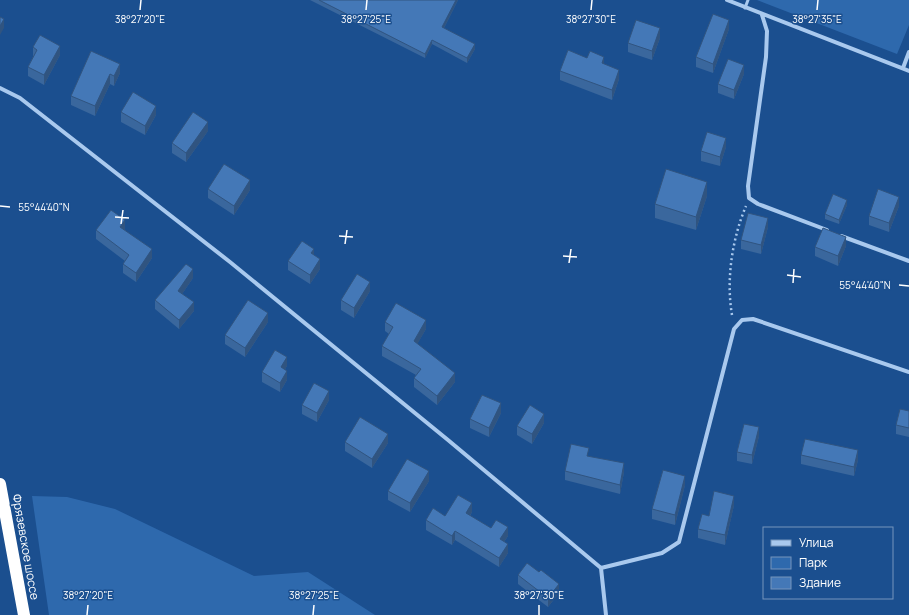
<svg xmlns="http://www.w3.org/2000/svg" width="909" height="615" viewBox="0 0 909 615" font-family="Manrope,sans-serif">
<rect width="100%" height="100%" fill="#1b4f8f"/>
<path fill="#2e69ad" d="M757 0H909V25L897 54Z
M32 496 67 497 115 509 254 576 308 572 375 615H49Z"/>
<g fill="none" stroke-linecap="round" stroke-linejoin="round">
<path stroke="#a9c9ee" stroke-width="2.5" stroke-dasharray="2 3" stroke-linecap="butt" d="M732 315C726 280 732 239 746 206"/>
<path stroke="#a9c9ee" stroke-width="3" d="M745 8 748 0"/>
<path stroke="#a9c9ee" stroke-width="4" d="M727 0 909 71
M762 15 767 31 766 57 748 186 749 198 758 204 827 230
M903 68 909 52
M0 88 20 98 230 262 448 440 601 568 606 615
M841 236 909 261
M601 568 662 553 679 542 734 329 742 320 753 319 909 372"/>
<path stroke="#fff" stroke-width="12" d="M0 484 24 615"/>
</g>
<path fill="#3a679d" d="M310 0H458L444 28 475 49 467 63 432 44 425 58Z
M729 29 713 73 696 67V57Z
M660 38 652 60 628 52V43Z
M33 47 60 55 44 85 28 76V67L33 57Z
M91 51 120 73 114 86 110 84 95 116 71 105V96Z
M604 64 619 79 612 100 560 80V71Z
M744 74 734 99 718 93V84Z
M121 112 156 115 145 135 121 122Z
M208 131 186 162 172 153V143Z
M726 147 720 166 701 161V151Z
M208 189 250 190 234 215 208 198Z
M707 196 696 230 655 218V204Z
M847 205 839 224 825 219V214Z
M899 206 889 232 869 225V216Z
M768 227 761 254 741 249V240Z
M96 230H125L152 258 136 282 123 273V264L125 261 96 239Z
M846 246 838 266 815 256V247Z
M288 261 320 269 310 284 288 270Z
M193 278 182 294 194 311 179 329 155 309V300Z
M370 291 354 318 341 310V300Z
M268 322 245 357 225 344V335Z
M385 322 426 329 417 344 455 382 437 405 414 387V378L416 375 382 356V346L389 334 385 331Z
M287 366 285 369 287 380 280 392 262 382V372Z
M329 400 317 422 302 414V405Z
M909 411V437L896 434V425Z
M501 413 489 437 470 428V419Z
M544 423 532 444 517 435V426Z
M759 436 752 464 737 461V452Z
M345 442 388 443 372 468 345 451Z
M801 455 858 460 854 476 801 464Z
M589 456 624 472 620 494 565 480V471Z
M429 481 410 512 388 500V491Z
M685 485 675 525 652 519V509Z
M734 505 725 545 698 538V529L709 516Z
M472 512 470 516 491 528 508 536 504 542 508 553 499 567 455 540 452 545 426 530V520L445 516Z
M518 575 559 593 548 607 518 584Z"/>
<path fill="#305480" d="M456 0H458L442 32V27Z
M4 19V28L0 35V26Z
M729 20V29L713 73V64Z
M660 28V38L652 60V51Z
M432 40V44L425 58V54Z
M475 44V49L467 63V58Z
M60 46V55L44 85V75Z
M604 57V66L602 63Z
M120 64V73L114 86V76Z
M744 65V74L734 99V90Z
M619 70V79L612 100V90Z
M110 74V84L95 116V106Z
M156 106V115L145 135V126Z
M208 122V131L186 162V153Z
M726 138V147L720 166V157Z
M250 180V190L234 215V206Z
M707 182V196L696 230V217Z
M899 197V206L889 232V223Z
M847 200V205L839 224V220Z
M768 218V227L761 254V245Z
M125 220V230L120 236V227Z
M846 237V246L838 266V256Z
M152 249V258L136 282V273Z
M314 249V258L311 253Z
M320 259V269L310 284V275Z
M193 269V278L178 300V291Z
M370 282V291L354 318V308Z
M194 302V311L179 329V320Z
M268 313V322L245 357V348Z
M426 320V329L414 350V341Z
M287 357V366L281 376V367Z
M287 371V380L280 392V383Z
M455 373V382L437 405V396Z
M329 391V400L317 422V413Z
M501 403V413L489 437V428Z
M544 414V423L532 444V434Z
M759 427V436L752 464V455Z
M388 434V443L372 468V459Z
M858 450V460L854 476V467Z
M624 463V472L620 494V485Z
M429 471V481L410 512V503Z
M685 476V485L675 525V515Z
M734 496V505L725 545V535Z
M472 503V512L466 522V513Z
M508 527V536L500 548V539Z
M455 531V540L452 545V536Z
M508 544V553L499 567V558Z
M559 584V593L548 607V598Z"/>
<path fill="#4478b7" stroke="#305480" d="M319 0H456L442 27 475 44 467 58 432 40 425 54Z
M713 14 729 20 713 64 696 57Z
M0 17 4 19 0 26Z
M636 20 660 28 652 51 628 43Z
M40 35 60 46 44 75 28 67 37 50 33 47Z
M568 50 587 58 590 51 604 57 602 63 619 70 612 90 560 71Z
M91 51 120 64 114 76 110 74 95 106 71 96Z
M728 59 744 65 734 90 718 84Z
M133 92 156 106 145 126 121 112Z
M193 112 208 122 186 153 172 143Z
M707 132 726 138 720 157 701 151Z
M224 164 250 180 234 206 208 189Z
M666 169 707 182 696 217 655 204Z
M878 189 899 197 889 223 869 216Z
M833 194 847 200 839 220 825 214Z
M111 210 125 220 120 227 152 249 136 273 123 264 129 255 96 230Z
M748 213 768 218 761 245 741 240Z
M823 228 846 237 838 256 815 247Z
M302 241 314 249 311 253 320 259 310 275 288 261Z
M186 264 193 269 178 291 194 302 179 320 155 300Z
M357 274 370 282 354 308 341 300Z
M248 300 268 313 245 348 225 335Z
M396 303 426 320 414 341 455 373 437 396 414 378 421 369 382 346 393 327 385 322Z
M275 350 287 357 281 367 287 371 280 383 262 372Z
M314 383 329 391 317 413 302 405Z
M482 395 501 403 489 428 470 419Z
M530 405 544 414 532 434 517 426Z
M900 409 909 411V428L896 425Z
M360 417 388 434 372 459 345 442Z
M744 424 759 427 752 455 737 452Z
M805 439 858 450 854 467 801 455Z
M571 444 589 448 587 456 624 463 620 485 565 471Z
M407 459 429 471 410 503 388 491Z
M663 470 685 476 675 515 652 509Z
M714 491 734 496 725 535 698 529 702 514 709 516Z
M458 495 472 503 466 513 491 528 496 520 508 527 500 539 508 544 499 558 455 531 452 536 426 520 433 508 445 516Z
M527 563 539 572 541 570 559 584 548 598 518 575Z"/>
<path fill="none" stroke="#fff" stroke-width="1.5" d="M140 10 141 0M366 10 367 0M591 10 592 0M817 10 818 0M0 206 10 207M115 217 129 218M121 224 123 210M339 236 353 237M345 244 347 230M563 256 577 257M569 263 571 249M787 275 801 277M793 283 794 269M899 285 909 286M87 615 88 605M313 615 314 605M539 615V605"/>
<g text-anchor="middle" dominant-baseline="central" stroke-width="3" stroke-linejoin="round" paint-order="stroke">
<g font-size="12" fill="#fff" stroke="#1b4f8f">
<text transform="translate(26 547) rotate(80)">Фрязевское шоссе</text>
</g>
</g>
<g font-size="10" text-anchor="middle" fill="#fff" stroke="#1b4f8f" stroke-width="3" stroke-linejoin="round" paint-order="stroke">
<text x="140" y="23">38°27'20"E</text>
<text x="366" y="23">38°27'25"E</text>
<text x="591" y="23">38°27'30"E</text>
<text x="817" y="23">38°27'35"E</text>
<text x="44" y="211">55°44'40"N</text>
<text x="865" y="289">55°44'40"N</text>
<text x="88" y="599">38°27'20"E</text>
<text x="314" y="599">38°27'25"E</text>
<text x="539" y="599">38°27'30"E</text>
</g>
<rect x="763" y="527" width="130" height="72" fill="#1b4f8f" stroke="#7695bc"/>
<rect x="771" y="540" width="20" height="6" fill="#a9c9ee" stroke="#7695bc"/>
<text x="799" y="547" font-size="12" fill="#ffffff">Улица</text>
<rect x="771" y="557" width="20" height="12" fill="#2e69ad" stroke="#7695bc"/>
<text x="799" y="567" font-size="12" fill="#ffffff">Парк</text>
<rect x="771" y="577" width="20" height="12" fill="#4478b7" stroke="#7695bc"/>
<text x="799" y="587" font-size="12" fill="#ffffff">Здание</text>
</svg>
